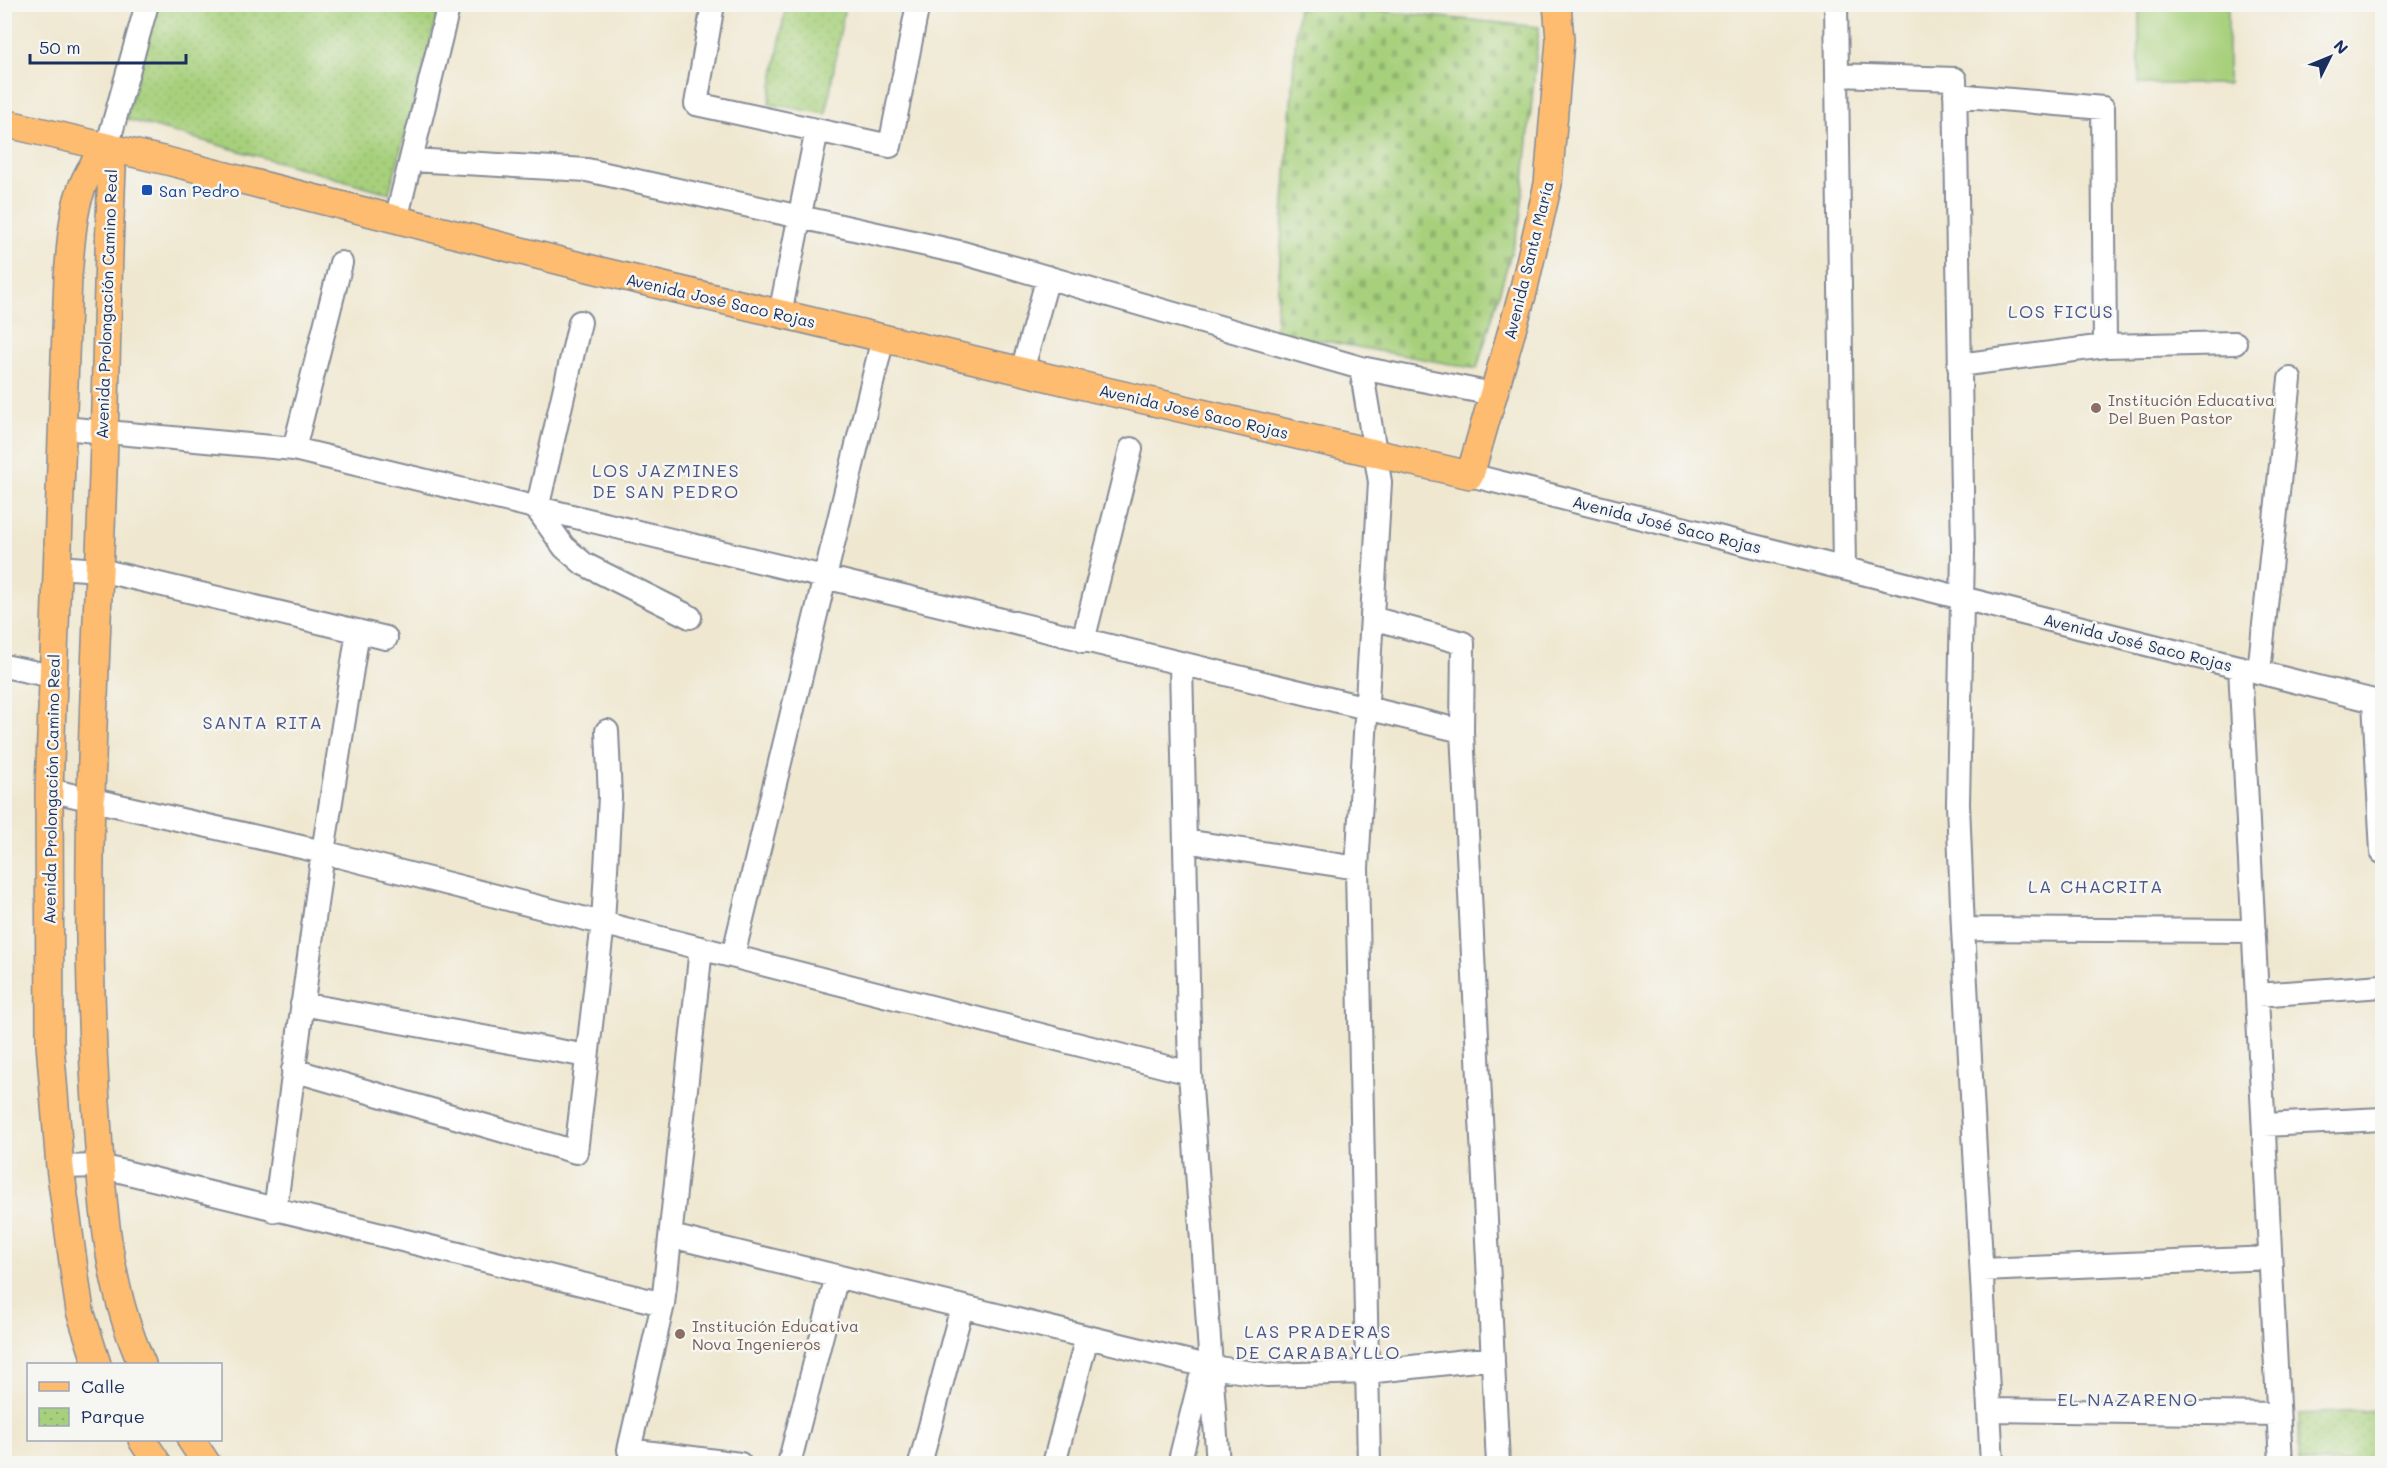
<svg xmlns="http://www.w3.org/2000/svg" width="2387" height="1468" viewBox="0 0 2387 1468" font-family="Mali,sans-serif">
<defs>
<pattern id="cemetery-stones" width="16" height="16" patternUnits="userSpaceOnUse" patternTransform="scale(1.5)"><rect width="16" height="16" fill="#a7d07c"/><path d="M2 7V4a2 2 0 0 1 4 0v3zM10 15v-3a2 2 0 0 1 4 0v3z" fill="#8fb36e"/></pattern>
<pattern id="park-dots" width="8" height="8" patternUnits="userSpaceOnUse" patternTransform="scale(1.5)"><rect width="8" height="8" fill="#a7d07c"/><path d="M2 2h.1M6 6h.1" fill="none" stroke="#8fb36e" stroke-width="1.8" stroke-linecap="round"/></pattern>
</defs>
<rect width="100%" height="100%" fill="#f6f6f2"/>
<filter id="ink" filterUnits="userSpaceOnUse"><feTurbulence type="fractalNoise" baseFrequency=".0167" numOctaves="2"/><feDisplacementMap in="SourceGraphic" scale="12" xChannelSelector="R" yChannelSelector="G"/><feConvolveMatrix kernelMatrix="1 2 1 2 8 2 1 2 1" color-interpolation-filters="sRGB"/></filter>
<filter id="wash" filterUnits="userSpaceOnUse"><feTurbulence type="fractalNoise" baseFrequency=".008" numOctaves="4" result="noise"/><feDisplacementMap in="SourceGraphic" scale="24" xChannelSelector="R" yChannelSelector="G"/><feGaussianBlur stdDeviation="1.35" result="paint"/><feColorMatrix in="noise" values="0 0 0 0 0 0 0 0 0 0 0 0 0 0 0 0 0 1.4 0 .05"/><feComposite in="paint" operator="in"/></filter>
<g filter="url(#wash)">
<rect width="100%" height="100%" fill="#efe7cf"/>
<path fill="url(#cemetery-stones)" stroke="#61806d" stroke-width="1.5" d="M1298 5H1321L1539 27 1520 222 1477 369 1275 332Z"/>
<path fill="url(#park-dots)" stroke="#61806d" stroke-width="1.5" d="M430 4 440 7 389 193 126 119 157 5Z
M786 5H845L826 114 769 104Z
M2382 1410V1463H2299V1414Z"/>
<path fill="#a7d07c" stroke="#61806d" stroke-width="1.5" d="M2139 5H2228V84H2139Z"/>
</g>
<g filter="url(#ink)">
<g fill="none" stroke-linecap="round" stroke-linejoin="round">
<defs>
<path id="minor" d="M713 4 696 104 890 146 918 4
M1836 4 1844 568
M1837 75 1955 79 1963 551 1958 804 1963 929 1992 1464
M1955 95 2103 108 2105 346
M107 147 147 4
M411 160 587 170 963 253 1361 368 1493 394
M396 220 449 4
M780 314 817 130
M580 322 537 509 564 547 584 564 690 617
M1959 365 2105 346 2235 343
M1361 368 1380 482 1357 868 1369 1464
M1022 371 1048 277
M63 428 294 449 1462 731
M294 449 341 263
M1470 475 2382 703
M57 567 100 570 386 638
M1372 618 1463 643 1462 731 1498 1464
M1083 641 1131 449
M1181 664 1190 1073 1218 1464
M4 666 52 676
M2240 667 2281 1464
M2259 672 2290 379
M2374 701 2382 852
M49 790 323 852 1190 1073
M1185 841 1357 868
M1963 929 2254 931
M701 948 663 1304 629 1450 740 1464
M733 956 883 338
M2257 995 2382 986
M302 1004 587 1056
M293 1070 576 1152 603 923 610 797 607 731
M2264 1125 2382 1119
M60 1167 100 1166 663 1304
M275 1211 323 852 358 631
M671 1236 1211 1367 1267 1375 1367 1372 1493 1358
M1982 1270 2270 1258
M1989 1410 2278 1414
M789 1464 837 1276
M920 1464 962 1307
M1054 1464 1087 1337
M1179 1464 1204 1365"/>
<path id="major" d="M4 123 167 161 592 269 1097 389 1470 475 1523 292 1548 184 1560 40 1557 4
M107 147 112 169C106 303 106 439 99 573 91 755 84 935 97 1117 102 1201 107 1287 142 1364
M97 1364 80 1311 76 1284 60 1167 50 1044 49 790 68 276C73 226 71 187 107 147
M142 1440 158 1464
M191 1440 207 1464"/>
</defs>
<use href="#minor" stroke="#858b96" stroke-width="26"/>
<use href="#major" stroke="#858b96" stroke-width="30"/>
<use href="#minor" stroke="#fff" stroke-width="22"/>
<use href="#major" stroke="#fdbc70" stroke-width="27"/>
</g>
</g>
<rect fill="#1a4fb4" stroke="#f6f6f2" stroke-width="2" x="141" y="184" width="12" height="12" rx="3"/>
<g fill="#8d6e63" stroke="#f6f6f2" stroke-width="2">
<circle cx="2096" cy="408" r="6"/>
<circle cx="680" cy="1334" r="6"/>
</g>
<g text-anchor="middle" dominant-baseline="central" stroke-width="5" stroke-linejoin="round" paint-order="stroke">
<g font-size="16" fill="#164399" stroke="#f6f6f2" text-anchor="start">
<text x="159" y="190">San Pedro</text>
</g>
<g font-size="16" fill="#1b2f5e" stroke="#f6f6f2">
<text transform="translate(1528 260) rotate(-76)">Avenida Santa María</text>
<text transform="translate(721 300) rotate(13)">Avenida José Saco Rojas</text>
<text transform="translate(106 304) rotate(-88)">Avenida Prolongación Camino Real</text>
<text transform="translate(1194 411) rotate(13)">Avenida José Saco Rojas</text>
<text transform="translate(1667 524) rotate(14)">Avenida José Saco Rojas</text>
<text transform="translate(2138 642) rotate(14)">Avenida José Saco Rojas</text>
<text transform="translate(51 789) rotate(-89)">Avenida Prolongación Camino Real</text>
</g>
<g font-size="16" fill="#785e54" stroke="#f6f6f2" text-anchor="start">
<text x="2108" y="399">Institución Educativa<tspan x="2108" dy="18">Del Buen Pastor</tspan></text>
<text x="692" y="1325">Institución Educativa<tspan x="692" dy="18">Nova Ingenieros</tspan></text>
</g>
<g font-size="18" letter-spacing="1.5" fill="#4d5689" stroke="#f6f6f2">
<text x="2061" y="311">LOS FICUS</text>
<text x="666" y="470">LOS JAZMINES<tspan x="666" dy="21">DE SAN PEDRO</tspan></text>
<text x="263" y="722">SANTA RITA</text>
<text x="2096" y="886">LA CHACRITA</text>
<text x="1318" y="1331">LAS PRADERAS<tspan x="1318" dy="21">DE CARABAYLLO</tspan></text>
<text x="2128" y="1399">EL NAZARENO</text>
</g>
</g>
<rect width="2387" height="1468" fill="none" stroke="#f6f6f2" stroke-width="24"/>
<rect x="27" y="1363" width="195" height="78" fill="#f6f6f2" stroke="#9ea6b7" stroke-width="1.5"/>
<rect x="39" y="1382" width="30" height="9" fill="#fdbc70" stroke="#9ea6b7" stroke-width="1.5"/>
<text x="81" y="1393" font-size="18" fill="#1b2f5e">Calle</text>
<rect x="39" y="1408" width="30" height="18" fill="url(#park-dots)" stroke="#9ea6b7" stroke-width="1.5"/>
<text x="81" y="1423" font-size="18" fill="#1b2f5e">Parque</text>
<g transform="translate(2330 57) rotate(47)" stroke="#f6f6f2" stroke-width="4.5" paint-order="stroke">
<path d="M0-4.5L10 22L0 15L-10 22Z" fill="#1b2f5e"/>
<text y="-9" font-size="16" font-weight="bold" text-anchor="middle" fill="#1b2f5e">N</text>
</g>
<path d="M30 54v9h156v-9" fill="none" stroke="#1b2f5e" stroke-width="3"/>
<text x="39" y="54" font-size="18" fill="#1b2f5e" stroke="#f6f6f2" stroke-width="4.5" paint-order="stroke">50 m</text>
</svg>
